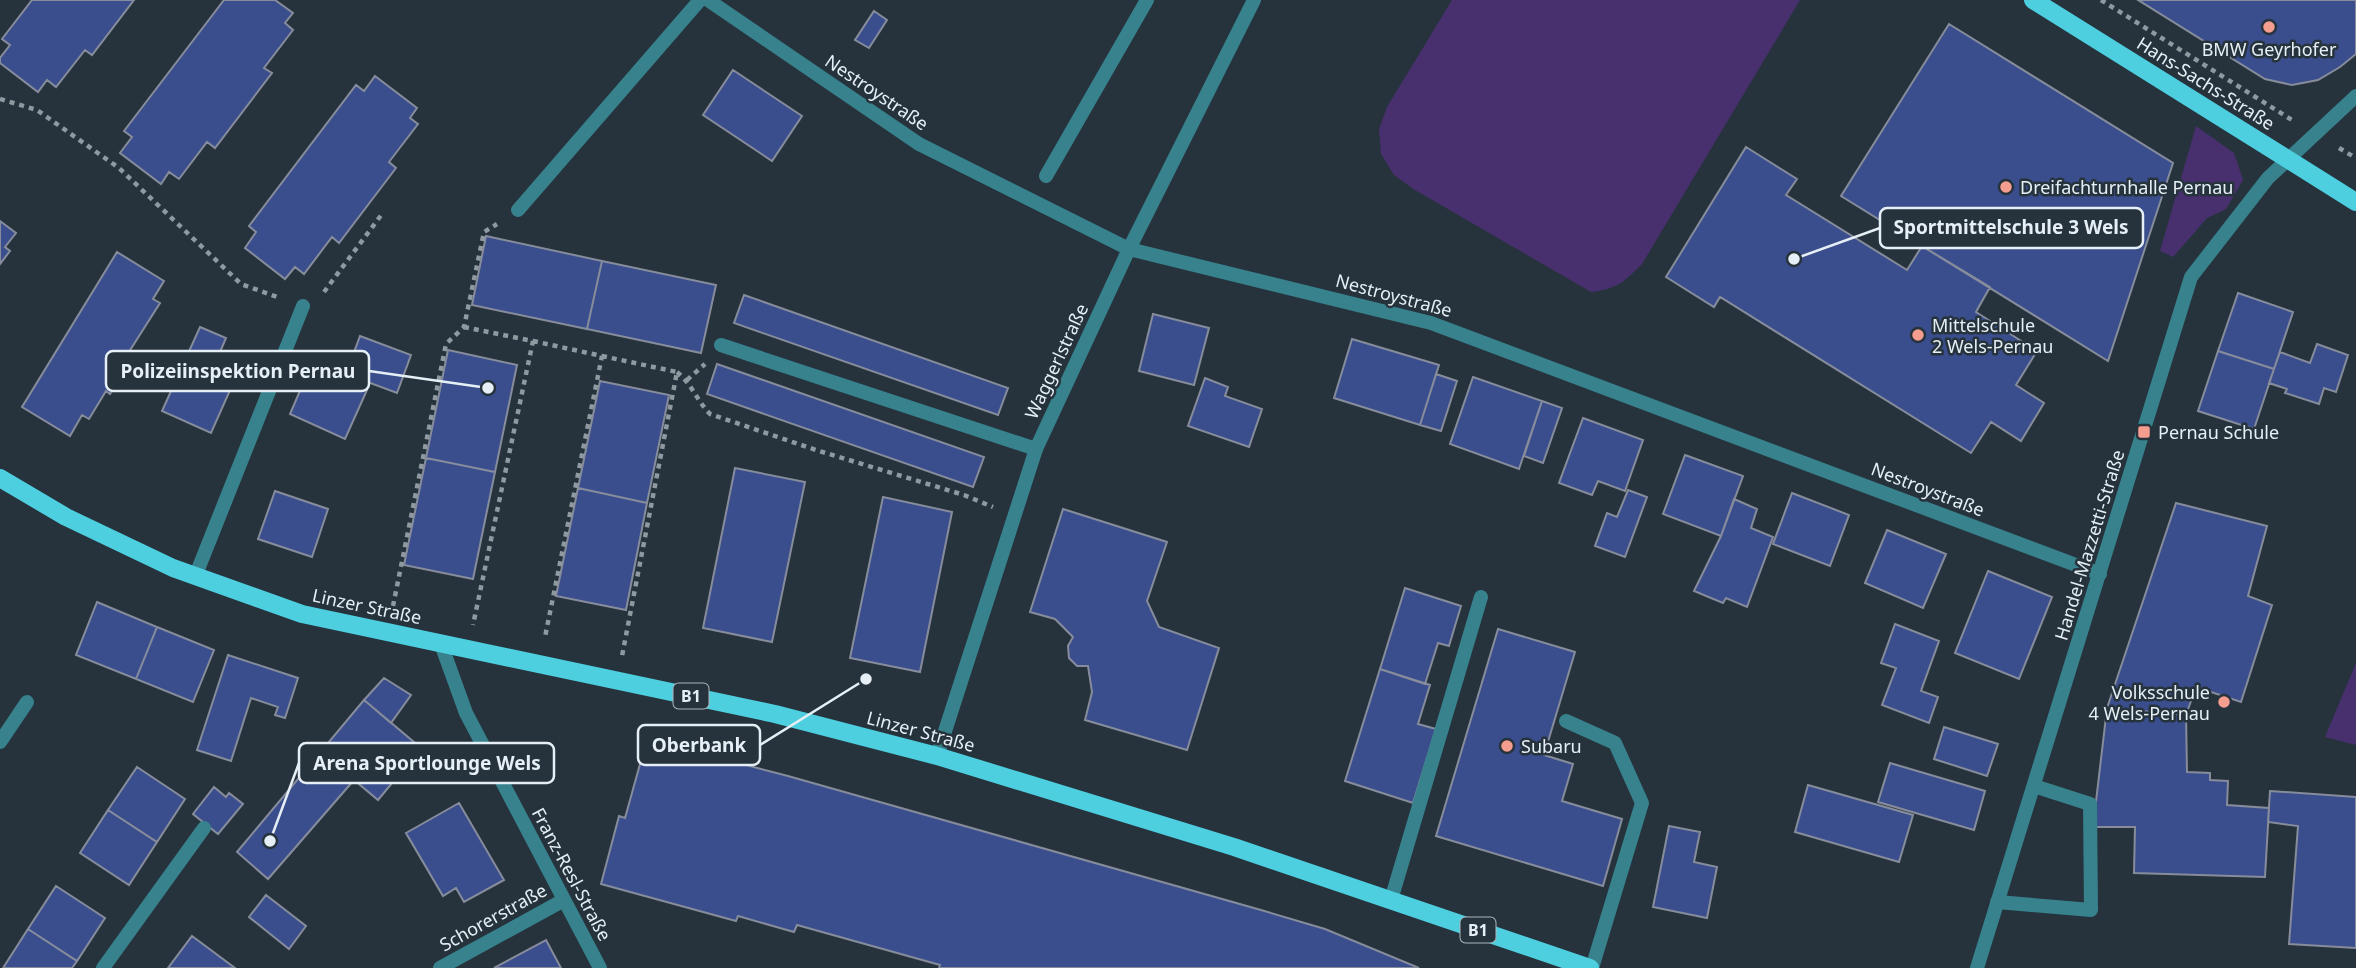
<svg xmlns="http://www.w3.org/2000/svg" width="2356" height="968" viewBox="0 0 2356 968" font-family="'Noto Sans',sans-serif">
<rect width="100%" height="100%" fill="#26333c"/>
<path fill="#48306f" d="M1452 0H1800L1642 264C1624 282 1617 289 1591 292L1415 190 1394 175 1381 154 1379 129 1387 107Z
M2196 126 2234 153 2243 180 2226 209 2207 218 2173 257 2160 251Z
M2356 663V745L2325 737Z"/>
<path fill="#3a4e8d" stroke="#868c9b" stroke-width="2" d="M32 0H134L92 55 85 50 56 87 47 80 38 92 0 63V58L10 45 2 39Z
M224 0H275L293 13 285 23 293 30 264 68 272 73 215 148 207 142 179 179 169 172 161 184 120 153 132 137 124 131Z
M2138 0H2356V54L2340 67 2318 80 2292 85 2265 79Z
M874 11 887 20 869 48 855 40Z
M1949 24 2173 163 2108 361 1841 196Z
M733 70 802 116 772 161 703 115Z
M375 76 417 108 410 118 418 124 389 162 396 168 339 243 332 237 304 274 295 267 285 279 245 248 256 232 249 226 356 85 364 91Z
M1746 147 1797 179 1786 195 1907 270 1922 246 1990 287 1976 312 2037 351 2016 385 2044 403 2021 441 1991 422 1971 453 1720 297 1714 307 1666 277Z
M0 221 16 233 5 247 10 251 0 264Z
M486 236 602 261 587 329 472 305Z
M117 252 164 281 153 299 160 303 127 355 132 359 110 394 106 391 89 419 82 415 70 436 22 407Z
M602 261 716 285 701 353 587 329Z
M2238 293 2293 312 2274 369 2218 351Z
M744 295 1008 388 998 415 734 323Z
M1153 314 1209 328 1194 385 1139 371Z
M200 327 226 338 209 378 231 388 211 433 162 411Z
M360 336 411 355 397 393 346 374Z
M1352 339 1439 365 1420 425 1334 398Z
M2317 344 2348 355 2336 392 2324 388 2319 404 2285 393 2287 389 2269 383 2280 352 2310 363Z
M448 350 517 365 495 472 426 458Z
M2218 351 2274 369 2254 429 2198 411Z
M717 364 984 457 973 487 707 394Z
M311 365 367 390 345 439 290 414Z
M1436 374 1457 381 1441 431 1420 425Z
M1473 377 1542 401 1519 469 1450 444Z
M1205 378 1228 387 1225 396 1262 409 1249 447 1188 426Z
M600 381 669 395 647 503 578 488Z
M1542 401 1562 408 1543 463 1524 456Z
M1583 418 1643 440 1625 491 1598 481 1592 495 1559 483Z
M1685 455 1743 476 1721 536 1663 514Z
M426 458 495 472 473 579 404 565Z
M735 468 805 482 772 642 703 628Z
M578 488 647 503 626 610 556 596Z
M1628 490 1647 497 1625 557 1595 546 1607 513 1617 517Z
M275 491 328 509 312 557 258 539Z
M1792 493 1849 515 1830 566 1773 544Z
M883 497 952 512 920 672 850 658Z
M1734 499 1757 509 1751 528 1773 537 1747 607 1726 598 1723 603 1694 591 1721 536Z
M2176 503 2267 526 2248 596 2272 605 2241 702 2196 687 2186 715 2107 708Z
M1063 509 1167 542 1147 601 1159 627 1219 648 1187 750 1085 720 1092 692 1088 666H1077L1069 658 1068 646 1073 637 1055 619 1030 612Z
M1887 530 1946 554 1923 608 1865 583Z
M1988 571 2052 597 2019 679 1955 653Z
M1405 588 1461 606 1449 646 1438 643 1425 684 1380 669Z
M97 602 157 627 136 679 76 655Z
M1895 624 1939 641 1921 691 1938 697 1929 723 1882 705 1896 668 1881 663Z
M157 627 214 650 193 702 136 679Z
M1498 629 1575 652 1544 755 1573 764 1562 801 1622 819 1603 886 1436 836Z
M228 655 298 678 285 718 275 715 278 707 251 698 231 761 197 750Z
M1380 669 1430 685 1418 724 1436 729 1413 803 1345 781Z
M384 678 411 695 391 723 364 700Z
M364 700 421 748 378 800 354 780 268 879 237 852Z
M2107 708 2186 715 2187 772 2210 773V780L2228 781 2227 805 2269 808 2265 877 2134 873 2135 827H2093Z
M1944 727 1998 744 1987 776 1934 759Z
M647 739 788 776 1261 910 1325 929 1419 968H939L940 965 797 925 794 932 738 916 736 921 601 884 619 816 625 818Z
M1890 763 1985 791 1974 830 1878 802Z
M137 767 185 799 157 842 108 810Z
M1808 785 1913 815 1899 862 1795 832Z
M214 787 226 797 229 793 243 804 218 834 193 814Z
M2270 791 2356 797V948L2289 944 2298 826 2268 822Z
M459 803 504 880 464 902 456 888 443 896 406 833Z
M108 810 157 842 129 885 80 853Z
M1669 826 1700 832 1694 862 1717 867 1707 918 1653 907Z
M56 886 105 918 77 961 28 929Z
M266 895 306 926 289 949 249 917Z
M28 929 77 961 72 968H3Z
M192 936 235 968H168Z
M546 940 561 968H494Z"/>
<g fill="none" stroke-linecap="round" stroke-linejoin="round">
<path stroke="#8e99a0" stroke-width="4.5" stroke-dasharray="5 5" stroke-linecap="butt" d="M2101 0 2292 120
M0 99 37 110 119 168 241 284 280 298
M2339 148 2356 158
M324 292 382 214
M464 327 533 341 473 625
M533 341 602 356 545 637
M602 356 677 372 622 656
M677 372C692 384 697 401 710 414L816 450 964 495 993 507
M687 380 705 364
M393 606 446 344 464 327 484 232 497 224"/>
<path stroke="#37828d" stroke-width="14" d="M1046 176 1147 0
M518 210 700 0
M721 345 1036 449
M1566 721 1615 743 1642 803 1592 968
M0 742 27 702
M1391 900 1481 597
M1997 902 2091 910 2090 804 2034 786
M103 968 204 828"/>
<path stroke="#37828d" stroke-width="14" d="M708 0 919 144 1129 249 1431 323 2100 574
M195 577 303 306
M441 644 466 713 600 968
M937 756 1036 449 1129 249 1254 0
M440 968 564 900
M1977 968 2191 277 2268 178 2356 96"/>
<path stroke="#4dcfe0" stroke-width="18" d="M2033 0 2356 202
M0 478 66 517 173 568 302 614 775 714 937 756 1234 847 1590 968"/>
</g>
<g fill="#f59d8e" stroke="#26333c" stroke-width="2.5">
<circle cx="2269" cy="27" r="7"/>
<circle cx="2006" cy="187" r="7"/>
<circle cx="1918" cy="335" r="7"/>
<rect x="2137" y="425" width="14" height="14" rx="3.5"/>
<circle cx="2224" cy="702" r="7"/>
<circle cx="1507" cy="746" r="7"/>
</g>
<g text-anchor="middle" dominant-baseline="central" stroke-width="5" stroke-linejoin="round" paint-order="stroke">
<g fill="#26333c" stroke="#acb7be" stroke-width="2">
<rect x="673.5" y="683.5" width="35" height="25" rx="5"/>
<rect x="1460.5" y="917.5" width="35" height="25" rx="5"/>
</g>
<g font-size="16" font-weight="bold" fill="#e6eff5">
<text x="691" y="696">B1</text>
<text x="1478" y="930">B1</text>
</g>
<g font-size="18" fill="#e6eff5" stroke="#26333c" text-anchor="start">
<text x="2269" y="49" text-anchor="middle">BMW Geyrhofer</text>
<text x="2020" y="187">Dreifachturnhalle Pernau</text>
<text x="1932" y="325">Mittelschule<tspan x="1932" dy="21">2 Wels-Pernau</tspan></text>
<text x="2158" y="432">Pernau Schule</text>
<text x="2210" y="692" text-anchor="end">Volksschule<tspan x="2210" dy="21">4 Wels-Pernau</tspan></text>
<text x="1521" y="746">Subaru</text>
</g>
<g font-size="18" fill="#e6eff5" stroke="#26333c">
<text transform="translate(2206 83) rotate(32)">Hans-Sachs-Straße</text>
<text transform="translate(877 92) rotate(34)">Nestroystraße</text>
<text transform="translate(1394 295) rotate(15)">Nestroystraße</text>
<text transform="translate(1056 361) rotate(-65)">Waggerlstraße</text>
<text transform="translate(1928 489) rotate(21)">Nestroystraße</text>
<text transform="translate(2089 545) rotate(-73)">Handel-Mazzetti-Straße</text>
<text transform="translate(367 606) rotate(12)">Linzer Straße</text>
<text transform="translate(921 731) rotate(15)">Linzer Straße</text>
<text transform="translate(572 874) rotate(62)">Franz-Resl-Straße</text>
<text transform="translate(493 917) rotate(-29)">Schorerstraße</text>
</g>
</g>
<path fill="none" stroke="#e6eff5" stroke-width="2.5" d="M1794 259L1880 228M488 388L369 371M866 679L760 745M270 841L299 763"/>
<g fill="#e6eff5" stroke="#26333c" stroke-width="2.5">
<circle cx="1794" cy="259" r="7"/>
<circle cx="488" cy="388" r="7"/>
<circle cx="866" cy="679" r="7"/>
<circle cx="270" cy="841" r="7"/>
</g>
<g fill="#26333c" stroke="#e6eff5" stroke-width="2.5">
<rect x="1880" y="208" width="263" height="40" rx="7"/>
<rect x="106" y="351" width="263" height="40" rx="7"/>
<rect x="638" y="725" width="122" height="40" rx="7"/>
<rect x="299" y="743" width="255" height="40" rx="7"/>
</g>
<g font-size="19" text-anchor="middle" font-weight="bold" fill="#e6eff5">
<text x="2011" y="234">Sportmittelschule 3 Wels</text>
<text x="238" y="378">Polizeiinspektion Pernau</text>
<text x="699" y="752">Oberbank</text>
<text x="427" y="770">Arena Sportlounge Wels</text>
</g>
</svg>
